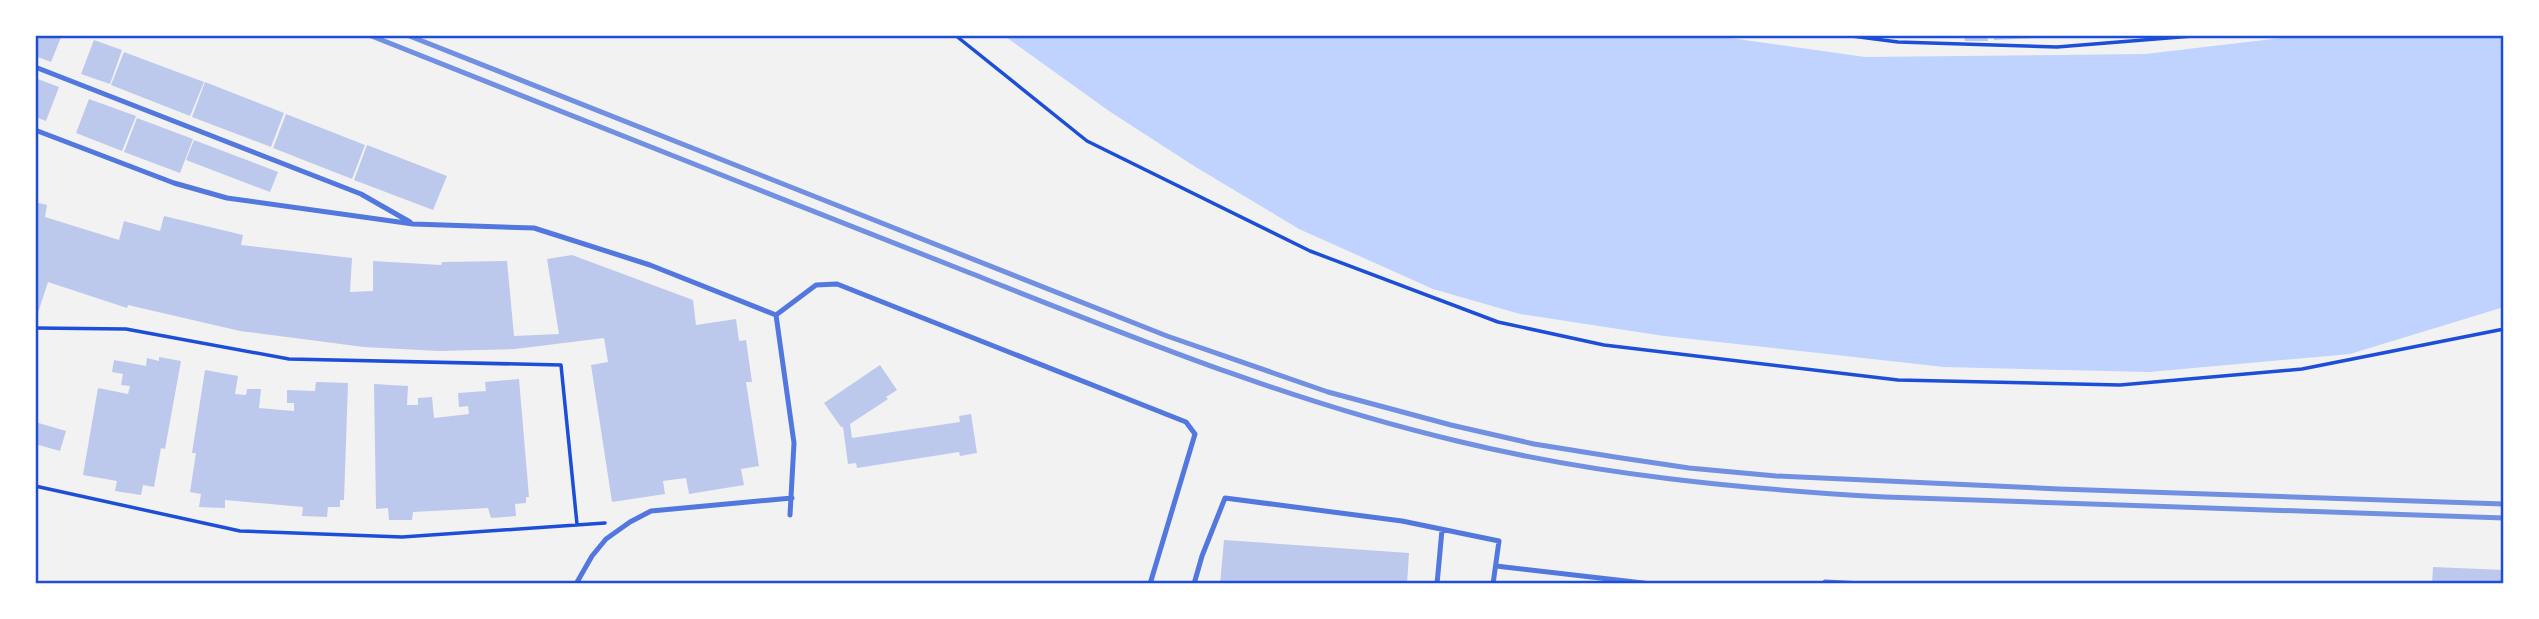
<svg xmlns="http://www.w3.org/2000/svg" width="2539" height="619" viewBox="0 0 2539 619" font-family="'DejaVu Sans',sans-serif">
<rect width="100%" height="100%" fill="#f2f2f2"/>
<path fill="#bfd3fe" d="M1003 35H1709L1865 57 2145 54 2307 35H2504V307L2350 354 2149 372 1944 367 1664 336 1520 314 1433 289 1299 229 1194 166 1109 111Z"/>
<path fill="#bdc9ec" d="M35 35H62L51 62 35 56Z
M1964 35H1987L1988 41H1965Z
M1994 35H2052V37L1994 40Z
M94 40 122 50 110 84 81 74Z
M124 52 204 82 190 116 111 85Z
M35 78 59 87 46 121 35 117Z
M205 82 284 113 271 147 192 117Z
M89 99 136 116 122 151 76 133Z
M286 114 365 145 352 179 273 148Z
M137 118 193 139 180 173 124 152Z
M194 140 278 172 270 192 186 160Z
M367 145 447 176 433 210 354 180Z
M35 202 47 205 45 217 119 240 124 221 160 231 164 216 243 235 241 245 352 258 350 292 373 291V261L441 265 442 262 507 261 514 336 559 334 547 259 572 255 693 300 696 325 736 319 739 341 746 340 752 382H746L759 466 741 469 744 485 689 494 686 478 663 481 665 494 612 502 591 365 608 362 604 338 515 349 439 351 364 347 240 331 128 305 127 308 48 282 35 322Z
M159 357 181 361 165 449 161 448 154 487 143 485 141 495 115 491 117 481 83 475 98 388 128 394 130 386 121 385 123 374 112 372 114 360 146 366 147 358 159 361Z
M880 365 897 390 886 397 888 399 850 424 852 438 960 422 959 416 971 414 977 453 960 456 959 452 857 468 856 463 848 464 843 427H841L824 403Z
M205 370 238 376 235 394 246 395 247 389H261L259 408 294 411V403H287V390L315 391 316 382 348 383 344 500H340V507H328L327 517 302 516 303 507 225 500V508L199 507 201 494 190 492 196 453H192Z
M519 379 529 497H526V503L515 504 516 516 491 518 488 508 413 512 412 520H389L388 508 376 509 374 384 408 386 407 405H418V398L432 397 434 418 469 414 468 406 459 407 458 393 486 391 485 382Z
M35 422 66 431 60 451 35 444Z
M1224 540 1409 553 1407 584H1220Z
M2433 567 2504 570V584H2432Z"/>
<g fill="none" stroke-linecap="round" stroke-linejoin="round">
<path stroke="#1d4ed8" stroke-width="3.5" d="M955 35 1087 141 1310 251 1498 322 1604 345 1898 380 2120 385 2302 369 2504 329
M1844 35 1898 42 2057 47 2205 35
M35 328 126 329 289 359 561 365 577 524
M35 486 240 531 402 537 605 523"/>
<path stroke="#5277de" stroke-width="5" d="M35 67 361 194 410 222
M35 130 174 183 227 198 413 224 534 228 650 265 776 315 794 443 790 515
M776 315 816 285 837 284 1186 422 1195 434 1150 584
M1496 566 1652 584
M576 584 592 556 606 539 630 522 651 511 792 498
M1194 584 1202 556 1225 498 1402 521 1499 541 1493 584
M1437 584 1442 530
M1823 584 1825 582 1864 584"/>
<path stroke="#7290e2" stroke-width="5" d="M369 35C568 114 766 193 965 271 1127 335 1287 401 1457 441 1597 475 1741 489 1885 497L2504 518
M407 35 1167 336 1328 392 1451 425 1534 444 1615 457 1689 468 1776 476 2059 489 2504 504"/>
</g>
<rect width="2539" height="619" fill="none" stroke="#ffffff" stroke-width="74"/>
<rect x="37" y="37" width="2465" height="545" fill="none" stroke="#1d4ed8" stroke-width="2.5"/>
</svg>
